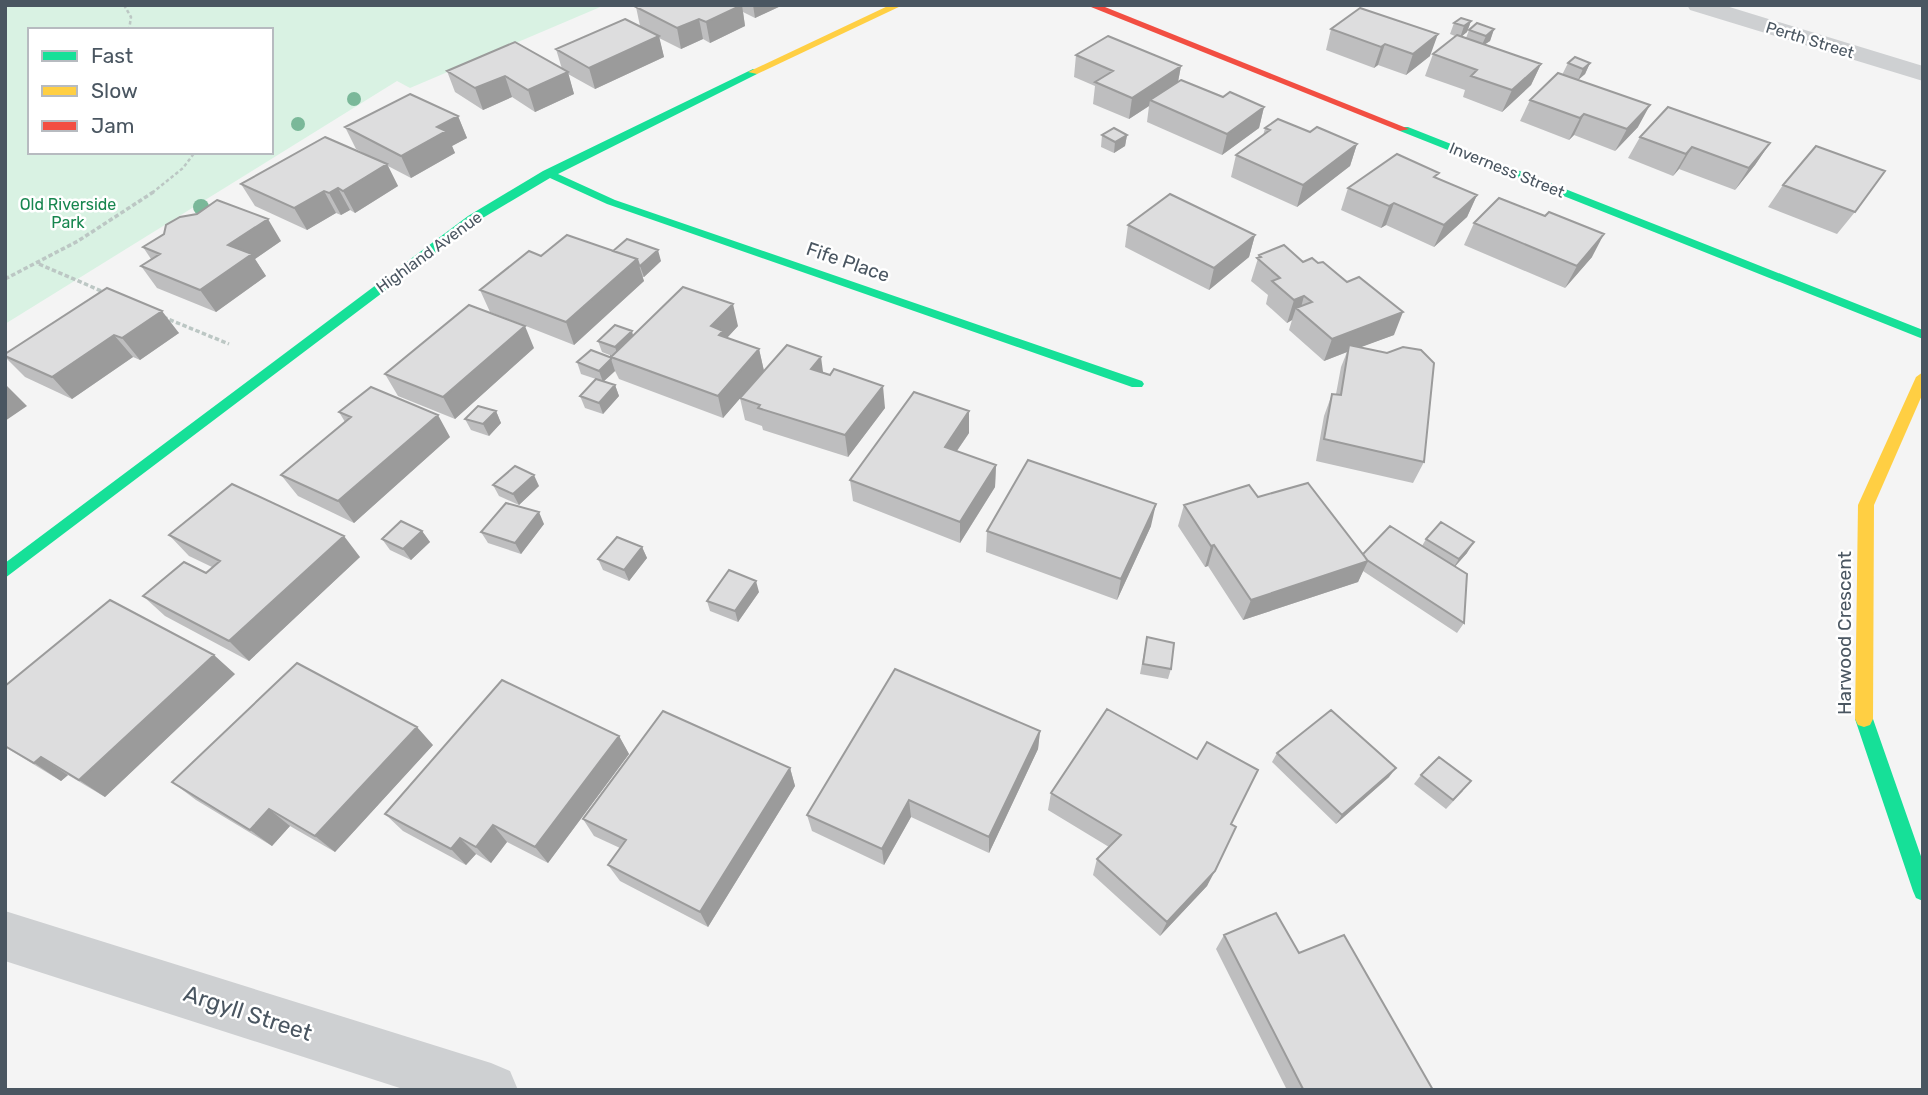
<svg xmlns="http://www.w3.org/2000/svg" width="1928" height="1095" viewBox="0 0 1928 1095" font-family="Rubik,sans-serif">
<rect width="100%" height="100%" fill="#f4f4f4"/>
<path fill="#d9f2e3" fill-rule="evenodd" d="M5 5H605L410 88 397 81 5 324ZM30 30H271V152H30Z"/>
<g fill="none" stroke-linecap="round" stroke-linejoin="round">
<path stroke="#bcc7c4" stroke-width="2.5" stroke-dasharray="3.5 2.5" stroke-linecap="butt" d="M124 5 131 17 129 30
M152 193 183 168 195 152"/>
<path stroke="#bcc7c4" stroke-width="3.5" stroke-dasharray="4.5 2.5" stroke-linecap="butt" d="M39 264 106 293
M5 279 78 241 155 191
M163 317 229 344"/>
<path fill="#ced0d2" fill-rule="evenodd" d="M1687 5H1723L1923 66V81L1690 10Z
M5 911 491 1063 510 1071 518 1090H406L5 961Z"/>
<path fill="#16e098" fill-rule="evenodd" d="M753 69 758 72 757 74 558 174 615 200 1142 381 1144 384 1142 387H1132L607 204 550 178 476 222 5 578V563L468 216 543 171Z
M1400 127H1408L1923 330V339L1400 131Z
M1864 711 1870 713 1873 719 1923 862V901L1916 898 1913 891 1855 719 1858 713Z"/>
<path fill="#ffcf43" fill-rule="evenodd" d="M890 5H903L757 74 748 72Z
M1923 372V393L1874 505 1873 719 1870 725 1864 727 1858 725 1855 719 1858 505 1916 377Z"/>
<path fill="#f24e42" fill-rule="evenodd" d="M1086 5H1100L1409 129 1400 131Z"/>
</g>
<g fill="#7ab899">
<circle cx="354" cy="99" r="7"/>
<circle cx="298" cy="124" r="7"/>
<circle cx="201" cy="207" r="8"/>
</g>
<path fill="#bebebf" d="M640 5H783L755 18 743 12 745 26 710 43 703 39 681 49 659 38 664 57 595 89 568 74 574 94 535 112 512 97 483 110 455 92 447 71 562 69 556 49 640 26 636 7Z
M1471 21 1467 32 1461 36 1466 38 1469 30 1494 29 1490 41 1485 44 1541 64 1531 85 1502 112 1463 97 1465 90 1425 76 1433 54 1455 36 1450 34 1454 23Z
M1331 29 1430 56 1406 75 1378 65 1374 68 1326 50Z
M1076 55 1181 66 1178 82 1223 97 1264 107 1259 128 1222 155 1147 122 1149 106 1129 119 1093 104 1095 86 1074 77Z
M1568 63H1590L1585 74 1578 80 1562 75Z
M1530 100 1638 127 1615 151 1574 135 1569 140 1520 121Z
M458 116 467 138 452 146 455 153 411 178 388 166 398 186 355 213 350 210 341 215 336 213 307 230 255 206 241 184 375 159 356 149 345 127Z
M1265 128 1357 144 1350 166 1297 207 1231 177 1236 155 1263 136Z
M1102 135H1127L1125 146 1114 153 1101 147Z
M1640 137 1770 143 1755 165 1735 190 1679 169 1673 176 1628 158Z
M1437 178 1477 195 1467 217 1434 247 1386 225 1381 228 1341 210 1348 188Z
M1783 185 1855 212 1837 234 1768 207Z
M1545 216 1592 257 1565 288 1464 245 1474 223Z
M1128 225 1255 235 1249 257 1209 290 1125 247Z
M281 241 255 259 266 276 216 312 157 288 141 266 151 259 143 247Z
M613 251 661 261 644 277H642L644 281 574 345 490 312 480 290 541 256Z
M1259 255 1394 335 1360 347 1424 462 1413 483 1316 461 1324 416 1332 394H1336L1341 367 1347 352 1324 361 1289 330 1292 320 1287 323 1266 304 1268 295 1251 281Z
M107 288 179 333 140 360 133 357 72 399 25 377 5 357V354Z
M738 326 727 338 759 349 764 371 823 373 885 408 848 457 763 430 762 426 745 420 740 398 723 418 619 379 615 371 604 381 615 385 619 396 603 414 585 408 580 396 596 379 581 374 577 362 611 357 612 356 602 352 598 341 633 335Z
M534 348 455 419 398 396 385 374Z
M496 411 501 423 489 436 471 430 465 419Z
M339 412 450 437 354 523 298 496 281 475 345 422Z
M969 433 957 451 996 465 995 487 960 543 853 501 850 480Z
M493 485 539 486 519 505 499 496Z
M1258 497 1363 554 1422 546 1426 539 1467 553 1455 566 1464 623 1457 633 1363 571 1358 582 1243 620 1208 566 1205 567 1178 526 1184 505Z
M544 524 521 554 488 543 481 532Z
M1151 526 1117 600 986 552 987 531Z
M422 531 430 542 411 560 390 550 382 539Z
M169 535 360 557 249 661 165 616 143 596 206 573 212 567 189 556Z
M642 547 647 558 629 581 603 570 598 559Z
M759 592 738 622 710 611 707 601Z
M1147 637 1171 669 1168 679 1140 674Z
M235 674 105 797 68 775 61 781 5 747V686Z
M1040 731 1038 749 989 853 911 817 884 865 812 831 807 815Z
M619 736 629 754 548 863 507 842 491 863 476 854 466 865 403 831 385 814Z
M433 745 335 852 290 826 272 846 196 800 172 782Z
M1277 753 1389 777 1336 824 1272 762Z
M790 768 795 786 708 927 620 881 608 865 620 848 594 836 583 819Z
M1421 775 1463 791 1446 809 1414 784Z
M1051 793 1231 824 1207 886 1160 936 1093 875 1097 859 1109 847 1048 810Z
M1224 935 1299 953 1433 1090H1287L1216 949Z"/>
<path fill="#9b9b9b" d="M742 5 745 26 710 43 706 22Z
M753 5H783L755 18Z
M699 19 703 39 681 49 677 28Z
M1471 21 1467 32 1460 38 1464 26Z
M1494 29 1490 41 1481 47 1486 36Z
M1438 34 1430 56 1406 75 1413 54Z
M659 36 664 57 595 89 589 68Z
M1385 44 1378 65 1374 68 1381 47Z
M1590 63 1585 74 1578 80 1583 69Z
M1541 64 1531 85 1502 112 1512 90Z
M1181 66 1177 87 1150 100 1149 106 1129 119 1132 98Z
M568 72 574 94 535 112 528 90Z
M505 76 512 97 483 110 475 88Z
M1650 105 1638 127 1615 151 1627 129Z
M1264 107 1259 128 1222 155 1227 134Z
M1584 114 1574 135 1569 140 1580 118Z
M458 116 467 138 452 146 455 153 411 178 401 156 437 127Z
M1127 135 1125 146 1114 153 1115 142Z
M1770 143 1755 165 1735 190 1749 168Z
M1357 144 1350 166 1297 207 1303 185Z
M1692 147 1679 169 1673 176 1686 154Z
M387 164 398 186 355 213 343 191Z
M338 188 350 210 341 215 329 193Z
M324 191 336 213 307 230 294 208Z
M1477 195 1467 217 1434 247 1444 225Z
M1394 203 1386 225 1381 228 1389 206Z
M268 219 281 241 255 259 266 276 216 312 200 290 228 245Z
M1604 234 1592 257 1565 288 1577 266Z
M1255 235 1249 257 1209 290 1214 268Z
M658 250 661 261 644 277 640 266Z
M637 259 644 281 574 345 566 322Z
M1304 296 1300 311 1296 308 1292 320 1287 323 1294 300Z
M733 304 738 326 725 340 728 353 711 326Z
M162 311 179 333 140 360 122 338Z
M1403 312 1394 335 1348 352 1349 345 1347 352 1324 361 1332 339Z
M525 326 534 348 455 419 443 397Z
M632 331 635 343 619 359 615 347Z
M114 335 133 357 72 399 52 377Z
M759 349 764 371 723 418 718 396Z
M821 357 824 379 811 369Z
M611 359 615 371 603 382 599 371Z
M5 384 27 406 5 421Z
M615 385 619 396 603 414 599 403Z
M883 386 885 408 848 457 845 435Z
M496 411 501 423 489 436 483 424Z
M969 411V433L945 468V447Z
M438 415 450 437 354 523 338 501Z
M996 465 995 487 960 543V522Z
M534 475 539 486 519 505 513 494Z
M1156 504 1151 526 1117 600 1121 579Z
M539 512 544 524 521 554 515 543Z
M422 531 430 542 411 560 403 549Z
M344 536 360 557 249 661 229 641Z
M1474 542 1467 553 1452 570 1459 559Z
M1214 545 1208 566 1205 567 1211 546Z
M642 547 647 558 629 581 624 570Z
M1368 561 1358 582 1243 620 1251 600Z
M756 581 759 592 738 622 735 611Z
M214 655 235 674 105 797 79 780Z
M417 727 433 745 335 852 315 836Z
M1040 731 1038 749 989 853V837Z
M619 736 629 754 548 863 535 847Z
M41 757 68 775 61 781 34 763Z
M790 768 795 786 708 927 700 912Z
M1396 768 1389 777 1336 824 1342 815Z
M909 800 911 817 884 865 882 849Z
M269 809 290 826 272 846 250 830Z
M493 825 507 842 491 863 476 847Z
M460 838 476 854 466 865 451 849Z
M1215 871 1207 886 1160 936 1167 922Z"/>
<path fill="#ddddde" stroke="#9b9b9b" stroke-width="2" d="M640 5H742L706 22 699 19 677 28 636 7Z
M1360 8 1438 34 1413 54 1385 44 1381 47 1331 29Z
M1461 18 1471 21 1464 26 1454 23Z
M625 19 659 36 589 68 556 49Z
M1477 23 1494 29 1486 36 1469 30Z
M1457 35 1541 64 1512 90 1471 76 1477 70 1433 54Z
M1108 36 1181 66 1132 98 1095 82 1113 71 1076 55Z
M515 42 568 72 528 90 505 76 475 88 447 71Z
M1575 57 1590 63 1583 69 1568 63Z
M1558 73 1650 105 1627 129 1584 114 1580 118 1530 100Z
M1181 80 1223 97 1230 92 1264 107 1227 134 1150 100Z
M410 94 458 116 437 127 446 131 401 156 345 127Z
M1668 107 1770 143 1749 168 1692 147 1686 154 1640 137Z
M1278 119 1310 132 1317 127 1357 144 1303 185 1236 155 1270 130 1265 128Z
M1114 128 1127 135 1115 142 1102 135Z
M325 137 387 164 343 191 338 188 329 193 324 191 294 208 241 184Z
M1816 146 1885 171 1855 212 1783 185Z
M1397 154 1439 173 1434 177 1477 195 1444 225 1394 203 1389 206 1348 188Z
M1170 194 1255 235 1214 268 1128 225Z
M1499 198 1545 216 1549 212 1604 234 1577 266 1474 223Z
M217 200 268 219 228 245 252 254 200 290 141 266 160 254 143 247 164 234 166 225 180 217 197 214Z
M567 235 637 259 566 322 480 290 529 251 541 256Z
M627 239 658 250 640 266 639 265 637 259 613 251Z
M1284 245 1303 262 1312 258 1318 263 1323 262 1347 282 1359 277 1403 312 1332 339 1296 308 1312 302 1304 296 1294 300 1272 281 1280 278 1257 258 1261 257 1259 255Z
M683 287 733 304 711 326 723 331 719 335 759 349 718 396 611 357Z
M107 288 162 311 122 338 114 335 52 377 5 356V354Z
M469 305 525 326 443 397 385 374Z
M615 325 632 331 615 347 598 341Z
M787 345 821 357 811 369 830 375 834 369 883 386 845 435 758 408 760 405 740 398Z
M1349 345 1387 353 1403 347 1421 350 1434 363 1424 462 1324 439 1332 394 1341 395Z
M591 350 612 358 611 357V359L599 371 577 362Z
M596 379 615 385 599 403 580 396Z
M371 387 438 415 338 501 281 475 351 417 339 412Z
M914 392 969 411 945 447 996 465 960 522 850 480Z
M478 406 496 411 483 424 465 419Z
M1028 460 1156 504 1121 579 987 531Z
M515 466 534 475 513 494 493 485Z
M1308 483 1368 561 1251 600 1214 545 1211 546 1184 505 1249 485 1258 497Z
M232 484 344 536 229 641 143 596 184 562 206 573 220 561 169 535Z
M506 503 539 512 515 543 481 532Z
M401 521 422 531 403 549 382 539Z
M1441 522 1474 542 1459 559 1426 539Z
M1390 526 1467 574 1464 623 1367 560 1363 554Z
M617 537 642 547 624 570 598 559Z
M729 570 756 581 735 611 707 601Z
M110 600 214 655 79 780 41 757 34 763 5 746V686Z
M1147 637 1174 643 1171 669 1143 664Z
M297 663 417 727 315 836 269 809 250 830 172 782Z
M895 669 1040 731 989 837 909 800 882 849 807 815Z
M502 680 619 736 535 847 493 825 476 847 460 838 451 849 385 814Z
M1107 709 1197 759 1207 742 1258 770 1231 824 1236 827 1215 871 1167 922 1097 859 1121 835 1051 793Z
M1331 710 1396 768 1342 815 1277 753Z
M663 711 790 768 700 912 608 865 626 840 583 819Z
M1439 757 1471 781 1453 800 1421 775Z
M1276 913 1299 953 1344 935 1433 1090H1300L1303 1089 1224 935Z"/>
<g text-anchor="middle" dominant-baseline="central" stroke-width="5" stroke-linejoin="round" paint-order="stroke">
<g font-size="16" fill="#4a5661" stroke="#fff">
<text transform="translate(1810 40) rotate(17)">Perth Street</text>
<text transform="translate(1507 170) rotate(22)">Inverness Street</text>
<text transform="translate(429 252) rotate(-36)">Highland Avenue</text>
</g>
<g font-size="16" fill="#17864f" stroke="#fff">
<text x="68" y="204">Old Riverside<tspan x="68" dy="18">Park</tspan></text>
</g>
<g font-size="19" fill="#4a5661" stroke="#fff">
<text transform="translate(848 262) rotate(19)">Fife Place</text>
<text transform="translate(1844 633) rotate(-90)">Harwood Crescent</text>
</g>
<g font-size="23" fill="#4a5661" stroke="#fff">
<text transform="translate(248 1013) rotate(18)">Argyll Street</text>
</g>
</g>
<rect width="1928" height="1095" fill="none" stroke="#4a5661" stroke-width="14"/>
<rect x="28" y="28" width="245" height="126" fill="#ffffff" stroke="#b7bbc0" stroke-width="2"/>
<rect x="42" y="51" width="35" height="10" fill="#16e098" stroke="#b7bbc0" stroke-width="2"/>
<text x="91" y="63" font-size="21" fill="#4a5661">Fast</text>
<rect x="42" y="86" width="35" height="10" fill="#ffcf43" stroke="#b7bbc0" stroke-width="2"/>
<text x="91" y="98" font-size="21" fill="#4a5661">Slow</text>
<rect x="42" y="121" width="35" height="10" fill="#f24e42" stroke="#b7bbc0" stroke-width="2"/>
<text x="91" y="133" font-size="21" fill="#4a5661">Jam</text>
</svg>
